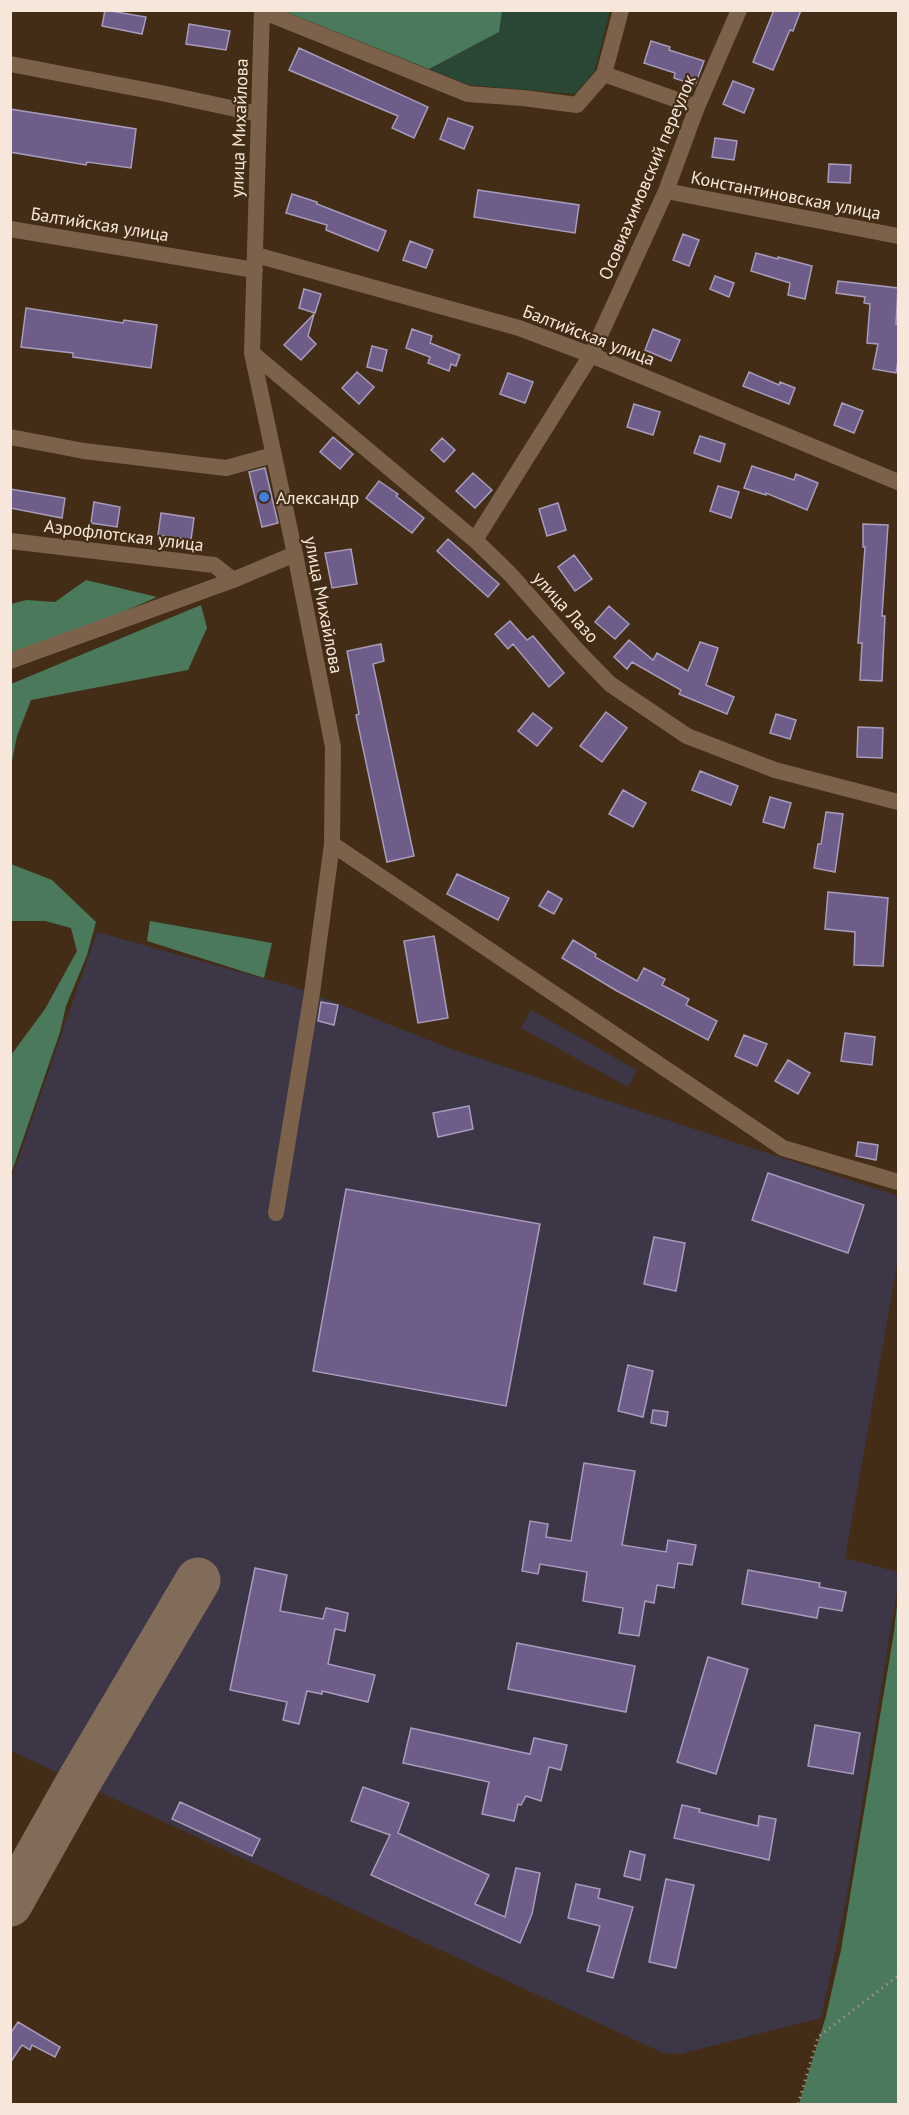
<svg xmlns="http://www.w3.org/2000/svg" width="909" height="2115" viewBox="0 0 909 2115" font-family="'PT Sans',sans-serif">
<rect width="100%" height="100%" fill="#432d17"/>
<path fill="#3d3647" d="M97 932 301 989 451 1049 898 1196V1260L845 1558 898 1572V1585L847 1896 821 2018 680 2054 663 2053 11 1751V1180Z
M531 1010 637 1070 628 1087 521 1028Z"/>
<path fill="#2a4635" d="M284 11H610L595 71 575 94 469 85Z"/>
<path fill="#4a795c" d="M284 11H502L499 32 429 69Z
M86 580 157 597 11 661V604L26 600 55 602Z
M201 605 207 628 188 670 31 700 17 736 11 766V684Z
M11 864 52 880 96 922 87 955 66 1006 60 1032 11 1174V1055L45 1009 77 951 71 928 45 921H11Z
M150 921 272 943 264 978 147 941Z
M898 1596V2104H799L826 2016 841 1950 894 1632Z"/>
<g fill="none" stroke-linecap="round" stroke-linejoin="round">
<path stroke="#806c59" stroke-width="45" d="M10 1904 78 1783 198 1580"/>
</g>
<path fill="#6e5d88" stroke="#a79cbc" stroke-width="1.5" d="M105 10 146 17 142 34 102 26Z
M774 10H801L793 31 790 30 773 70 753 62Z
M189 24 230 31 226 50 186 44Z
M651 41 670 47 669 50 704 61 695 85 674 78 675 73 644 63Z
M299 48 428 107 414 138 392 128 398 116 289 70Z
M733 81 754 89 744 113 723 104Z
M10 109 136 129 131 168 87 162 86 165 10 152Z
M448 118 473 127 464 149 440 139Z
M715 138 737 141 734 160 712 157Z
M829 164 851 165 850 183 828 182Z
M478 190 579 205 575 233 474 217Z
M292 194 317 202V204L386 231 378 251 326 230 327 225 286 213Z
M683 234 699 240 689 266 673 260Z
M410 241 433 250 426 268 403 260Z
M756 253 778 259V257L812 266 805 299 788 295 790 283 751 271Z
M715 276 734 283 729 297 710 289Z
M838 281 898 288 896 324H898V360L896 373 873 369 878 344 867 343 870 304 864 303 865 297 836 293Z
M304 289 321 294 315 313 299 308Z
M26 308 123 323 124 320 157 325 151 368 73 357V353L21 347Z
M314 314 308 336 316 344 301 360 284 345Z
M412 329 432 336 430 343 460 355 456 366 451 364 449 371 428 363 430 357 406 348Z
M653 329 680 340 671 361 645 350Z
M372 346 387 350 382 371 367 367Z
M357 372 374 387 359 404 342 388Z
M749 372 779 385 780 382 795 388 789 404 743 386Z
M508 373 533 382 525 403 500 394Z
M842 403 863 411 854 433 834 425Z
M634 404 660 412 653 435 627 427Z
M700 436 725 444 720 462 694 453Z
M333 437 353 454 340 469 320 452Z
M442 438 455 450 444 462 431 450Z
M752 466 794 480 796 474 818 483 807 510 766 493V495L744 488Z
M265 468 278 523 262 527 249 472Z
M473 473 492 490 475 508 456 491Z
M379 481 398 494 396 496 424 518 412 533 366 498Z
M718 486 739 492 731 518 710 511Z
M10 489 65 498 62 518 10 508Z
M94 502 120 507 117 527 91 523Z
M558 503 566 530 547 536 539 509Z
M161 513 194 518 191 540 158 535Z
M863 524 888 525 882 616H885L882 681 860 680 862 643H858L865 547H863Z
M448 539 499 584 488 597 437 551Z
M351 549 357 584 332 588 325 553Z
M574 555 592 579 575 591 558 567Z
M609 606 629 624 615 639 595 622Z
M510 621 527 640 533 636 564 673 549 687 513 644 508 649 495 634Z
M629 640 653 660 657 653 688 671 700 642 718 648 706 685 734 697 727 714 679 694 681 690 632 662 627 669 614 657Z
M381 644 384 661 373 664 414 856 387 862 356 715 359 714 347 651Z
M606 712 627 728 602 762 580 746Z
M533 713 552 728 537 746 518 731Z
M776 714 796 720 790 739 770 733Z
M858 727 883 728 882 758 857 757Z
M700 771 738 786 731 805 692 790Z
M623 790 646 803 633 827 609 814Z
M770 797 791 803 784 828 763 822Z
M826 812 843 814 835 872 814 868 818 844H821Z
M457 874 509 898 498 920 447 894Z
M548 891 562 899 554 914 539 906Z
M828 892 888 898 883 966 854 965 855 932 825 929Z
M434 936 448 1018 418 1023 404 941Z
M573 940 596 954 595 957 637 981 644 968 665 979 662 985 689 999 686 1005 717 1021 708 1040 617 991 562 958Z
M321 1002 338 1005 334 1025 318 1021Z
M845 1033 875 1037 872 1065 841 1061Z
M744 1035 767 1044 757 1066 735 1056Z
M788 1060 810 1073 798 1094 775 1081Z
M469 1106 473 1129 438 1137 433 1113Z
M858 1142 878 1145 876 1160 856 1156Z
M768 1173 864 1205 848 1253 752 1220Z
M346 1189 540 1224 506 1406 313 1371Z
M654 1237 685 1243 676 1291 644 1284Z
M628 1365 653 1371 643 1417 618 1411Z
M653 1410 668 1412 666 1426 651 1423Z
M584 1463 635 1471 622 1545 666 1552 668 1540 696 1545 692 1565 678 1563 674 1588 657 1585 654 1603 645 1601 639 1636 619 1633 623 1608 583 1601 587 1572 540 1564 538 1574 522 1571 530 1521 548 1524 546 1537 571 1541Z
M255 1568 287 1575 280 1611 323 1619 326 1608 348 1613 345 1631 335 1629 328 1664 375 1675 368 1702 322 1691V1694L307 1691 299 1724 283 1720 287 1702 230 1690Z
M748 1570 820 1583 819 1587 846 1592 842 1611 819 1607 817 1618 742 1604Z
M517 1643 635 1666 626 1712 508 1689Z
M708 1657 748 1669 716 1774 677 1762Z
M815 1725 860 1733 853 1774 808 1766Z
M411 1728 530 1754 534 1738 567 1745 561 1770 549 1767 541 1801 526 1796 521 1805 518 1804 514 1821 482 1814 489 1782 403 1763Z
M363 1787 409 1803 398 1833 489 1875 475 1904 505 1917 516 1868 540 1873 532 1914 520 1943 371 1875 390 1835 351 1821Z
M180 1802 260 1839 252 1856 172 1819Z
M682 1805 700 1809 699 1812 758 1826 759 1816 776 1819 769 1860 674 1838Z
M630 1851 645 1855 640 1880 624 1876Z
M666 1879 694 1885 676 1968 649 1962Z
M576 1884 600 1889 598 1898 633 1907 613 1978 587 1971 600 1926 568 1918Z
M18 2022 60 2047 55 2057 32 2045 30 2050 22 2045 10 2063V2034Z"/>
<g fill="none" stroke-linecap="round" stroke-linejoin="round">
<path stroke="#a3917f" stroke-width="3" stroke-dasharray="1.5 4.5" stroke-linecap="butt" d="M798 2104 818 2037 898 1976"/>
<path stroke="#7c624b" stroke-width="16" d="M262 10 252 353 295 554 333 747 332 844 312 993 276 1213
M262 11 468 94 523 98 577 105 604 74 621 10
M10 64 166 94 259 114
M604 74 697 107
M666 191 898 236
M10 229 255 270
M256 255 519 328 591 355 898 482
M252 353 475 540 511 575 576 649 610 684 687 736 775 770 898 802
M10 437 84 451 226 468 273 455
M475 540 591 355 666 191 697 107 739 10
M10 541 214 565 233 580 295 554
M10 661 233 580
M332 844 783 1148 898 1182"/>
</g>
<circle fill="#3f7fe0" stroke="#432d17" stroke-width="2" cx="264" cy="497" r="6"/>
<g text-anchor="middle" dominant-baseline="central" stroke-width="4.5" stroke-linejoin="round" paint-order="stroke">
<g font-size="18" fill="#f6e7da" stroke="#432d17">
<text transform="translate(239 128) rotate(-88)">улица Михайлова</text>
<text transform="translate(647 177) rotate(-67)">Осовиахимовский переулок</text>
<text transform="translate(786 195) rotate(11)">Константиновская улица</text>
<text transform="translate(100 224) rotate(9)">Балтийская улица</text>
<text transform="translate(589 335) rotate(21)">Балтийская улица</text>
<text transform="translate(124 535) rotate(7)">Аэрофлотская улица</text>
<text transform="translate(324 605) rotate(79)">улица Михайлова</text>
<text transform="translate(566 607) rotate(48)">улица Лазо</text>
</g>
<g font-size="18" fill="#f6e7da" stroke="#432d17" text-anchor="start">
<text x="276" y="497">Александр</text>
</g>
</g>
<rect width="909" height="2115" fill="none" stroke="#f6e7da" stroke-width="24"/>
</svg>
